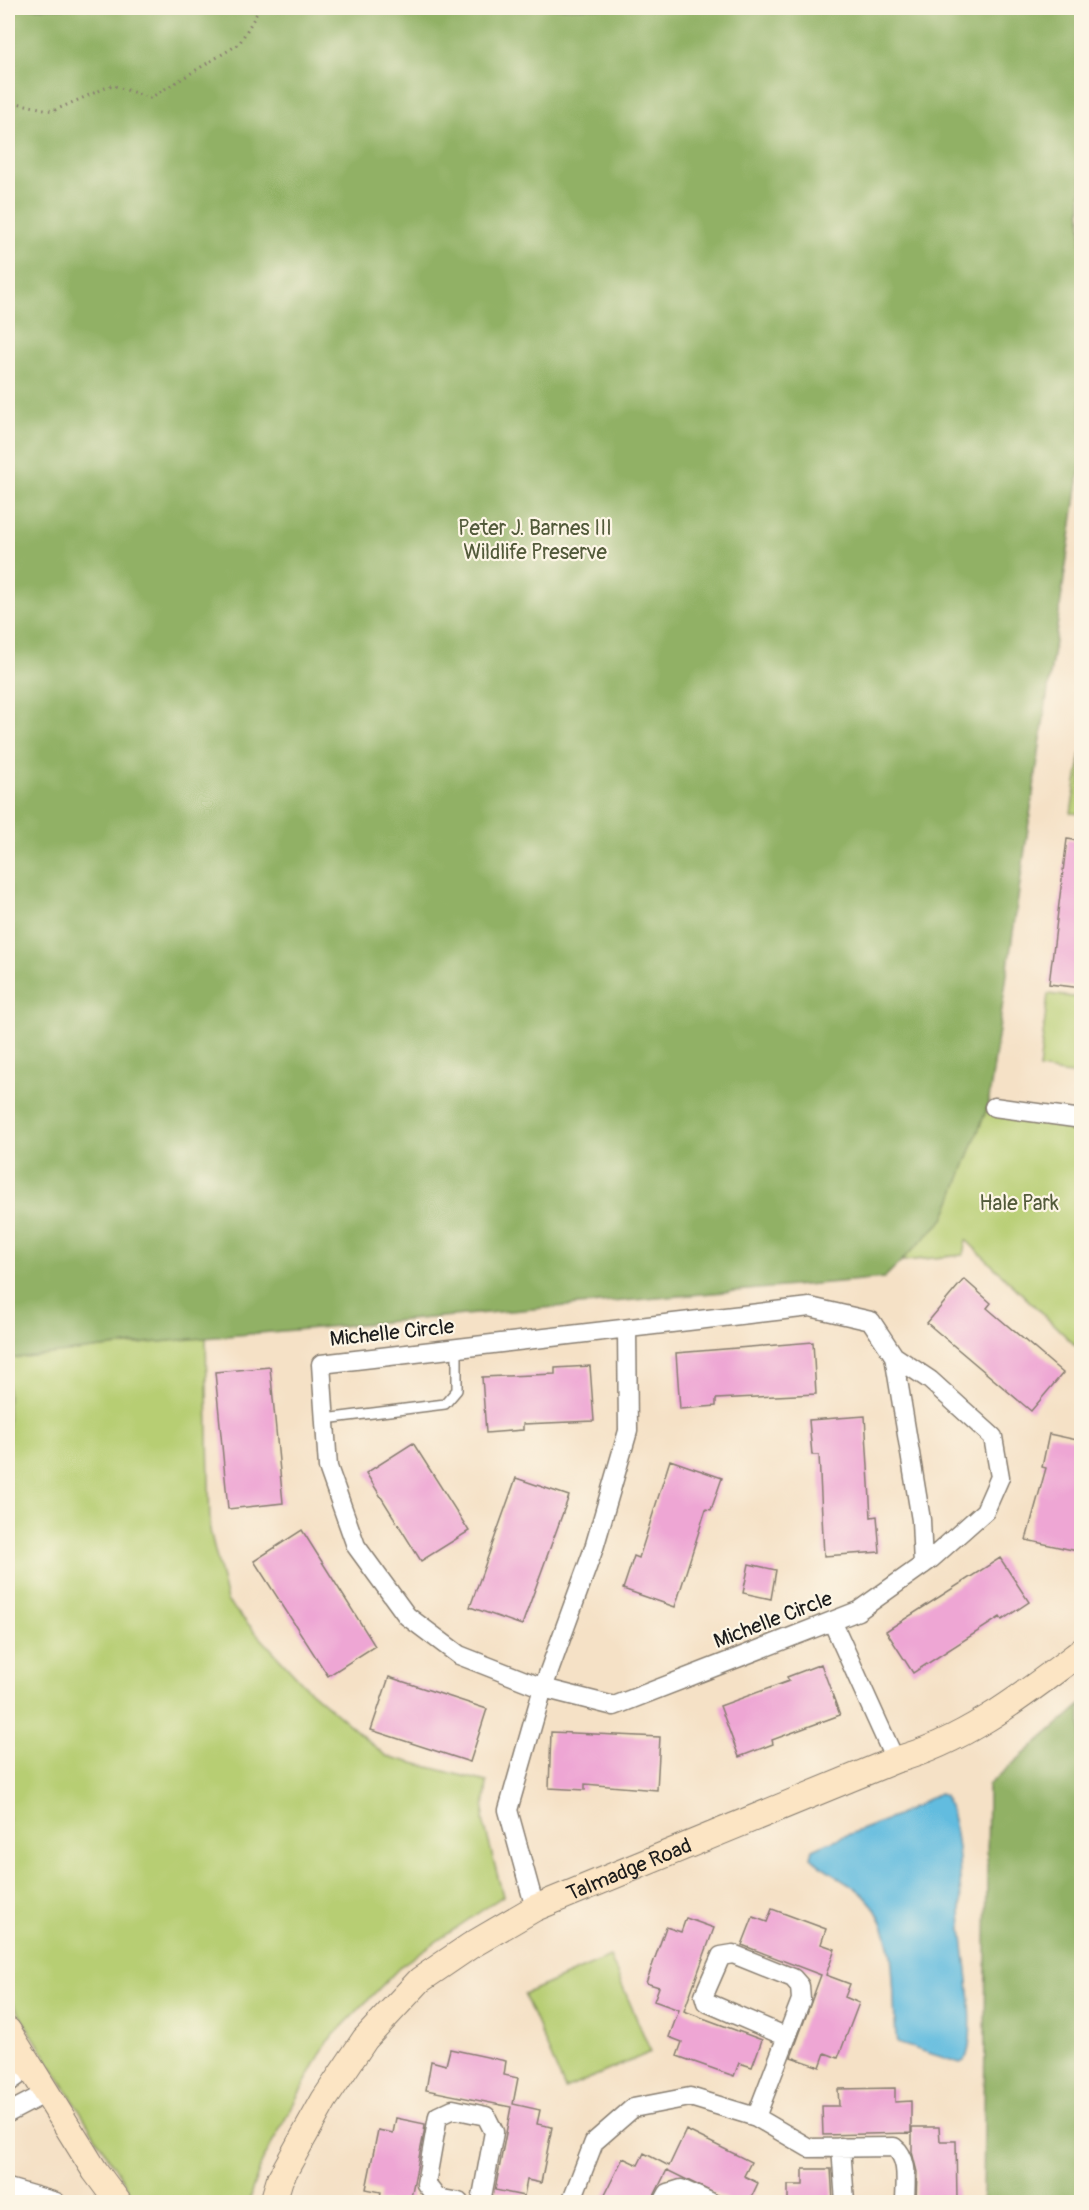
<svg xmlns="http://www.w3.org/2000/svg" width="1089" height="2210" viewBox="0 0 1089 2210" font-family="Pangolin,sans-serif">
<rect width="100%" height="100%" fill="#fcf5e5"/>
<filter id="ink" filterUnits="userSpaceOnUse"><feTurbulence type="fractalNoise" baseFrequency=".0167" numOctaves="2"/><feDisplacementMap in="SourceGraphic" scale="12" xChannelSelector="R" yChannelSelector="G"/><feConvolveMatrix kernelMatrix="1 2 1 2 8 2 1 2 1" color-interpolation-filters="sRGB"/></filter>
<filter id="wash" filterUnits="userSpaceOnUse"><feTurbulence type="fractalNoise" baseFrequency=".008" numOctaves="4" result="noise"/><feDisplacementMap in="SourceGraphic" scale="24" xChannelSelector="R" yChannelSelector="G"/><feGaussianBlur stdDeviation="1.35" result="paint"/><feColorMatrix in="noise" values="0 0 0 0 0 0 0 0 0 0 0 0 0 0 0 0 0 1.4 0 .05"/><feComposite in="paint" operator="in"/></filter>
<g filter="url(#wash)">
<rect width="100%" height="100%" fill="#f5e1c6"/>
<path fill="#b7ce73" stroke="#6a7548" stroke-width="1.5" d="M8 8H1081L988 1106 1081 1119V1351L966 1240 963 1255 69 1346 72 1351 206 1337 210 1530 227 1601 307 1688 386 1756 487 1782 483 1820 503 1896 402 1965 327 2042 262 2162 248 2202H144L130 2192 8 1996Z
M1081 753V814L1071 813Z
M1048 994 1081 998V1076L1039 1069Z
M610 1957 651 2052 565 2089 524 1994Z"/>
<path fill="#91b165" stroke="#566640" stroke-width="1.5" d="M8 8H1081V461L988 1106 944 1219 884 1278 136 1344 8 1359Z
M1081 1705V2202H983L988 1785Z"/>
<path fill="#62bcdf" stroke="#3f6c7e" stroke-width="1.5" d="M939 1793 945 1796C963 1836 959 1886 962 1928 965 1962 978 2030 965 2061L960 2063 897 2043C890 1996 901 1942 870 1902 854 1882 829 1875 811 1857L813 1849 824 1844 897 1816Z"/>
<g id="blocks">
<path fill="#eea6d4" d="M1067 839 1082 841V988L1049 984Z
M964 1279 991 1303 987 1308 1063 1373 1031 1411 927 1323Z
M813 1342 816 1394 716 1399V1406L680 1409 676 1353Z
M590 1366 594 1421 523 1424V1430L486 1433 482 1377 555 1374V1368Z
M270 1367 283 1503 228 1509 215 1372Z
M865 1416 871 1517 877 1516 880 1552 824 1556 819 1455H812L809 1420Z
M1049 1434 1082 1441V1552L1026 1540 1046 1468 1042 1467Z
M413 1443 469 1531 421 1561 366 1473Z
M670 1460 722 1478 711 1510 706 1509 675 1607 623 1589 634 1556 639 1558Z
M516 1478 569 1496 522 1625 470 1607Z
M302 1530 375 1646 328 1676 254 1561Z
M1000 1558 1029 1602 1002 1620 1000 1617 913 1673 886 1631Z
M749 1564 776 1570 771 1599 743 1593Z
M821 1664 840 1715 772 1740 773 1744 739 1757 720 1706 789 1681 787 1677Z
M389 1677 487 1709 470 1762 371 1730Z
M551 1732 660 1737 657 1790 585 1784V1790L549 1788Z
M772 1909 826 1929 821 1944 835 1949 826 1975 850 1984 845 1997 859 2003 838 2058 825 2053 820 2067 791 2057 821 1975 742 1945 753 1917 767 1922Z
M686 1918 714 1928 684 2011 762 2040 752 2067 739 2063 734 2076 677 2056 682 2042 669 2037 679 2010 654 2001 659 1987 646 1983 666 1927 681 1932Z
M450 2049 506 2061 504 2075 518 2078 513 2104 540 2110 537 2124 552 2127 541 2183 527 2180 524 2196 495 2190 511 2107 426 2090 431 2061 446 2065Z
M895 2088V2102L911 2101V2133L823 2135 822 2106H839L838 2089Z
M396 2118 425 2124 424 2133 410 2202H379L381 2192 366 2189 378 2130 393 2133Z
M912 2127H939L940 2141H956L957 2199 944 2200V2202H916L917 2172 912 2152Z
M686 2130 751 2162 744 2176 758 2183 749 2202H732L667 2170 651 2202H601L623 2158 638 2165 644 2153 669 2166Z
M803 2169H831L833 2202H788V2185H803Z"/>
</g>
</g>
<g filter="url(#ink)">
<use href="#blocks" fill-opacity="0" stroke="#887e71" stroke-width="1.5"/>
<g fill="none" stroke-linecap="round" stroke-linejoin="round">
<defs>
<path id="lane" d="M325 1419 445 1404 457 1390V1348"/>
<path id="street" d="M994 1107 1082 1119
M810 1307 871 1321 894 1356 930 1380 993 1437 1000 1477 985 1511 931 1559 858 1611 614 1706 543 1688 459 1655 407 1616 356 1546 328 1467 321 1364Z
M894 1356 921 1520 923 1565
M832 1621 895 1760
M535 1908 508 1810 543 1688 594 1548 628 1431 627 1329
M8 2083 30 2067
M8 2113 46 2093
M756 2117 801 2000 800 1986 793 1978 733 1954 721 1956 704 1995 706 2002 787 2037
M841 2147 845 2202
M8 2188 56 2202
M459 2202 437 2198 426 2184 438 2116 453 2109 486 2116 494 2132 481 2202
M571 2202 594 2142 633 2108 690 2097 756 2117 809 2148 894 2147C910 2159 905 2184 905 2202
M663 2202 668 2193 681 2189 710 2202"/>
<g id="secondary">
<path d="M8 2031 95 2171 118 2202"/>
<path id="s1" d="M273 2202 280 2179 324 2100 365 2039 420 1980 470 1946 535 1908 895 1760C964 1742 1025 1694 1082 1651"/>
</g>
</defs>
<use href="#lane" stroke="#887e71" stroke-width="12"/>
<use href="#street" stroke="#887e71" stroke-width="21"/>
<use href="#secondary" stroke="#887e71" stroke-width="28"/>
<path stroke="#887e71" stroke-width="3" stroke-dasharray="1.5 4.5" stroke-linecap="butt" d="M8 101 53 111 112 85 150 98 239 44 260 8"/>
<use href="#lane" stroke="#fff" stroke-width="9"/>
<use href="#street" stroke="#fff" stroke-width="18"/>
<use href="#secondary" stroke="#fce5c4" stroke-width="26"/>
</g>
</g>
<g text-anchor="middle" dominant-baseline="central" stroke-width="4.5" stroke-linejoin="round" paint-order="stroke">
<g font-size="21" fill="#525a3a" stroke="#fcf5e5">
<text x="535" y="528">Peter J. Barnes III<tspan x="535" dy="24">Wildlife Preserve</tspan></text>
<text x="1019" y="1203">Hale Park</text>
</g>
<g font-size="21" fill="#1c1c1c" stroke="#fcf5e5">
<text transform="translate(392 1333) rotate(-6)">Michelle Circle</text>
<text transform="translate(773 1620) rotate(-21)">Michelle Circle</text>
<text stroke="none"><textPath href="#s1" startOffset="506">Talmadge Road</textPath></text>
</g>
</g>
<rect width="1089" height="2210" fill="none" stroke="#fcf5e5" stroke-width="30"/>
</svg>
